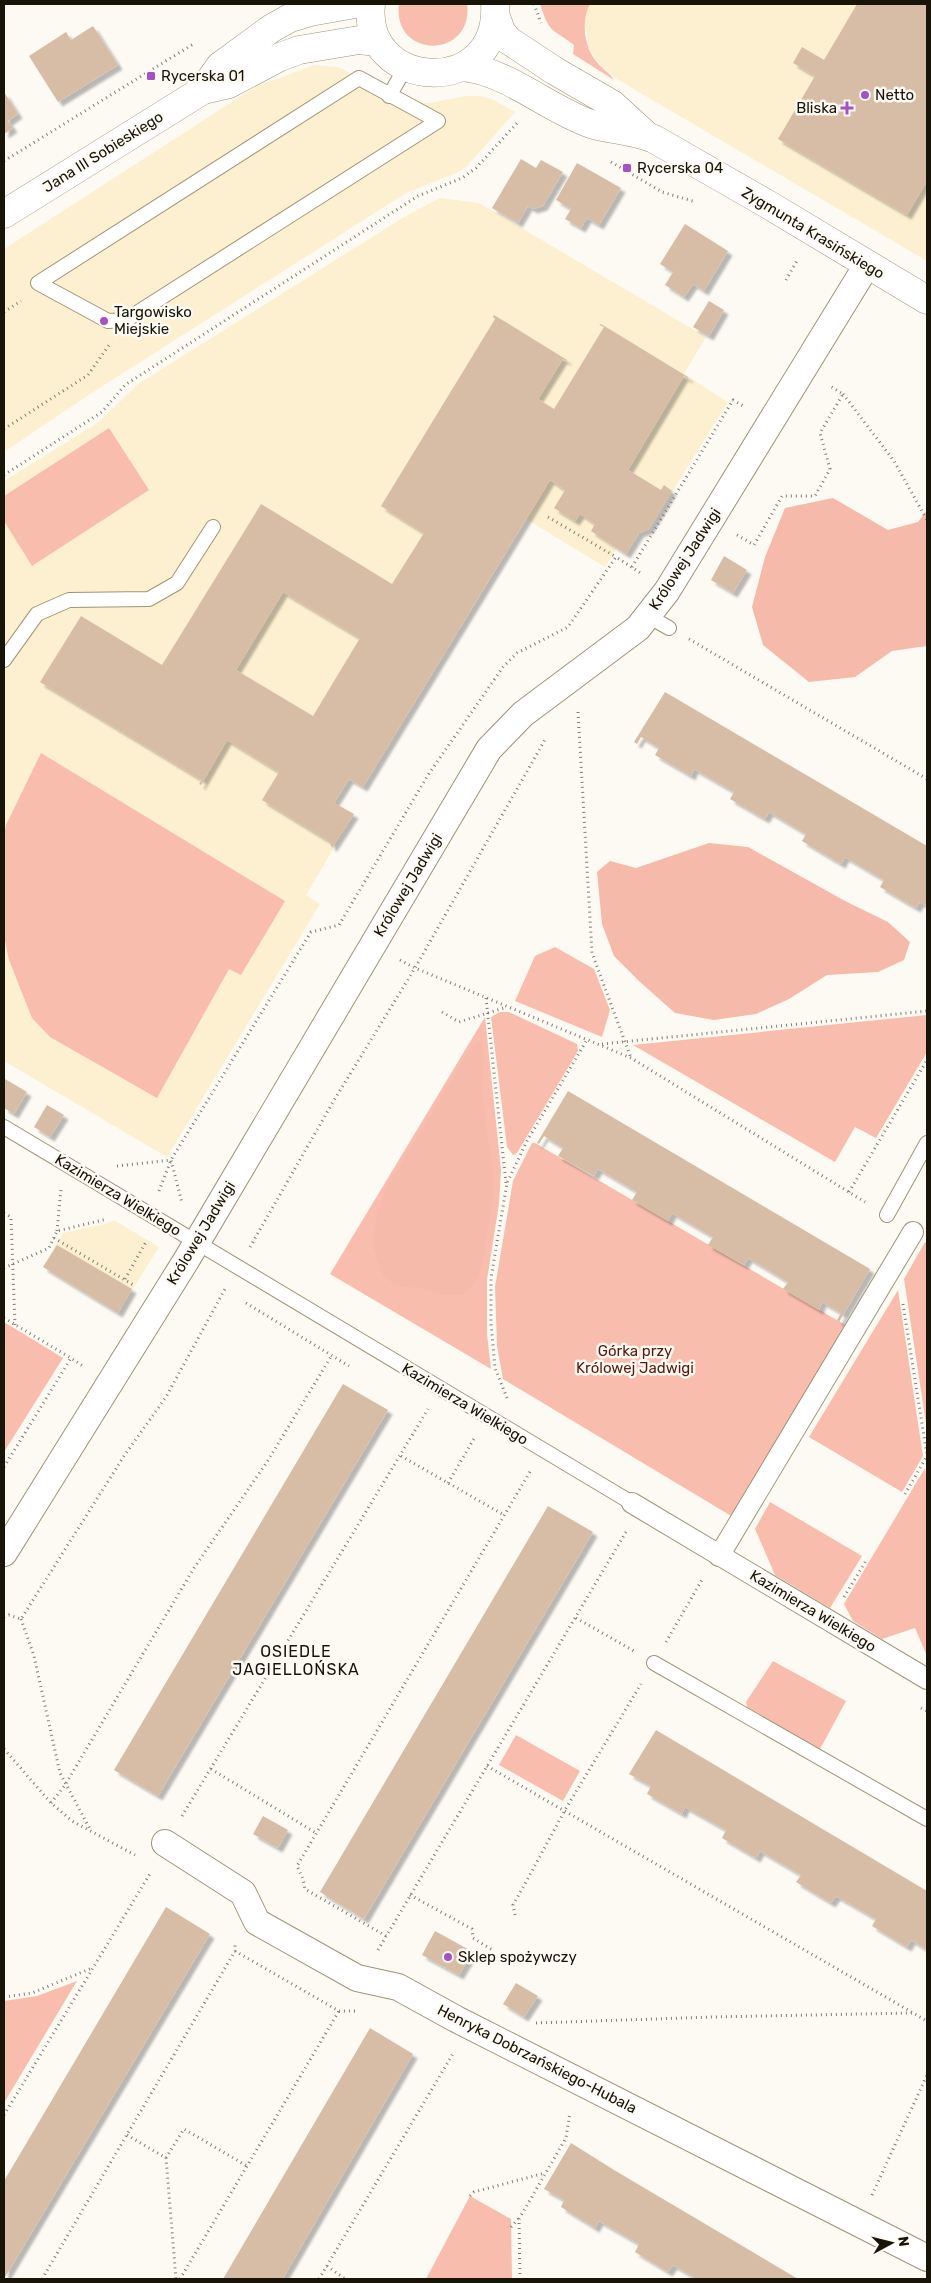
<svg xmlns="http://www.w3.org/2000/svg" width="931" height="2283" viewBox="0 0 931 2283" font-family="Rubik,sans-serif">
<defs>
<filter id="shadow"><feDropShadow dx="4.5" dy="4.5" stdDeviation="1" flood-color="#0004"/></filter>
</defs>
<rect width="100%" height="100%" fill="#fdfaf4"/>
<path fill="#fdf0d0" d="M590 4H927V261L615 78 595 59 589 48 585 23V12Z
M314 65 338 67 403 99 417 103H429L466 96H481L494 100 515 112 467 166 459 172 406 193 90 394 4 452V249L255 87Z
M440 198 479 203 706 337 684 374 728 402 649 529 639 533 626 554 617 548 605 567 526 519 363 787 349 779 335 802 354 814 306 895 320 904 167 1157 4 1061V481L99 422 138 384 404 217Z
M114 1220 159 1247 118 1313 43 1267 63 1233 109 1223Z"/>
<path fill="#f8bdad" d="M399 4H467C474 59 392 60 399 4Z
M540 4H590C581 20 584 45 595 60 601 68 610 73 614 80L573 54 574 45C551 27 550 35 540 4Z
M109 428 149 490 32 566 4 521V496Z
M41 753 285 901 241 975 229 969 157 1098 50 1037 32 1018 9 960 4 936V837L6 825Z
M555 947 594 969 610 1010 602 1037 515 1001 535 956Z
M500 1012H509L577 1044 578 1051 517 1153 513 1155 507 1147 491 1017Z
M927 1015V1052L876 1138 855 1127 835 1162 633 1045Z
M485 1017 501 1170 499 1204 487 1280V1334L491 1369 330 1274Z
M532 1143H535L847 1326 733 1517 503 1379 497 1346 495 1287 513 1181Z
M925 1242 927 1244V1430L904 1279Z
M898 1290 923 1456 902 1492 809 1437Z
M4 1322 63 1358 4 1452Z
M925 1468 927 1480V1656L915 1628 882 1639 853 1621 844 1604Z
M770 1502 862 1556 830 1608 775 1575 755 1529Z
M773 1661 846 1701 820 1749 747 1707 746 1702Z
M516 1735 580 1771 563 1801 499 1765Z
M77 1981 4 2103V2001L37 1996Z
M470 2196 511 2219 512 2279H426Z"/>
<path fill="#f5baaa" d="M833 498 888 530 918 522 927 510V646L892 651 855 677 809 682 763 645 752 607 765 557 785 508Z
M709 843 748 847 845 901 888 922 910 942 904 960 878 972 827 975 789 999 756 1014 714 1020 675 1013 640 982 614 956 602 924 597 872 610 861 636 868Z
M482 1039 484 1062 481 1091 493 1173V1197L483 1261 477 1279 464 1294 444 1295 425 1289 395 1285 383 1275 374 1249 376 1218 386 1188 472 1046Z"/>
<path fill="#d8bda6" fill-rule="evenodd" filter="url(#shadow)" d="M857 4H927V181L907 215 778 139 815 76 793 63 802 47 824 60Z
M93 26 118 65 58 102 29 56 66 32 71 40Z
M4 92 18 114 8 121 13 128 4 134Z
M521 159 536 168 541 160 563 172 543 206 533 209 528 206 518 223 492 208Z
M577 163 621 188 599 225 587 218 581 228 565 219 571 209 556 200Z
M685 224 728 251 704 291 693 284 684 297 665 285 673 272 660 264Z
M709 301 724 310 709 336 693 327Z
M494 315 567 360 566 361 563 359 538 399 554 409 604 327 599 325 601 324 688 377V379L684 376 628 470 661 490 664 485 672 491 649 529 639 533 626 554 591 531 595 524 580 514 575 521 554 508 565 490 550 480 363 787 349 779 334 803 354 814 332 848 329 841 262 800 279 772 227 740 201 785 199 784 202 780 40 682 81 616 162 665 261 504 392 584 424 533 381 506 495 319 493 317ZM283 592 360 638 313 716 236 670Z
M724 556 747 570 733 593 711 580Z
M665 692 927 846V906L920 902 916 908 880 887 884 880 845 857 841 864 802 841 806 834 769 812 765 819 730 799 734 792 694 769 691 776 655 755 659 748 641 737 637 744 634 742Z
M5 1079 27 1092 14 1114 4 1108Z
M568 1091 870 1269 839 1322 837 1320 841 1313 822 1302 819 1310 783 1289 788 1282 748 1258 744 1265 708 1245 713 1237 672 1213 668 1221 632 1200 637 1192 598 1169 594 1176 558 1156 563 1148 544 1136 539 1144 537 1143Z
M47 1105 64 1115 50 1137 34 1127Z
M57 1245 132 1289 118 1313 43 1267Z
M343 1384 388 1410 158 1796 114 1770Z
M548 1506 593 1532 364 1919 320 1892Z
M656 1730 927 1891V1950L911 1940 907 1947 872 1926 876 1919 836 1896 831 1903 796 1882 801 1875 760 1851 756 1858 722 1838 726 1830 685 1807 682 1814 647 1794 651 1786 629 1774Z
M263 1816 288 1830 278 1848 253 1834Z
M166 1907 210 1934 4 2279V2181Z
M435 1931 473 1952 459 1975 422 1955Z
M516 1983 538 1996 524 2017 503 2004Z
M370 2028 413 2054 283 2278 282 2279H223Z
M571 2143 614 2170 798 2279H697L673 2265 668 2272 635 2252 639 2244 599 2221 595 2228 561 2207 564 2200 544 2189Z"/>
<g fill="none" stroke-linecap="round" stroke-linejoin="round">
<defs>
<path id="service" d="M359 78 438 121 126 320 108 321 38 283Z
M389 96 406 67
M648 616 669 628
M4 660 37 614 69 600 149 599 177 583 213 527
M4 1127 632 1503
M887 1215 927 1143
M654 1663 927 1819"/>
<path id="pedestrian" d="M632 1503 927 1679
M719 1556 913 1232"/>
<path id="minor" d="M4 1553 187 1259 489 749 523 714 638 628 667 591 867 265
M165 1843 243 1893 257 1922 357 1978 398 1987 456 2019 927 2258"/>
<path id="tertiary" d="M371 4C361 91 501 100 495 4
M496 17 501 31 508 40 555 71 612 104 647 136
M463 67C507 71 548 109 591 124 611 130 636 131 654 139L769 205 927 300
M203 90 220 66 272 28 290 18 310 12 355 4
M4 214 203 90 229 84 280 57 299 50 359 40 378 42"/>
</defs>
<use href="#service" stroke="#a09476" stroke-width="16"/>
<use href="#pedestrian" stroke="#a09476" stroke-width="22"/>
<use href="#minor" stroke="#a09476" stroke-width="28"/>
<use href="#tertiary" stroke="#a09476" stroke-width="29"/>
<path stroke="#807d73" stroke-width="3" stroke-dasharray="1 4" stroke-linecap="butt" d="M534 4 541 23
M4 161 195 43
M611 162 662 192 696 202
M786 280 798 259
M4 312 21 301
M843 394 894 461 927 520
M4 429 88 375 109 345
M4 475 102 412 125 385 418 196 462 178 476 168 517 123
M548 517 616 557
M737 535 754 545 782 496H815L830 469 820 433 843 394 830 386
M632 567 733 400 745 407
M689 639 927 779
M578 712 592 953 631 1058
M400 960 415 968 631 1058 865 1202
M486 998 506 1183
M442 1012 459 1022 507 1007
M602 1044 927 1011
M117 1166 171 1160 182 1203
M159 1191 171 1160 311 932 339 925 428 775 503 667 517 653 568 627 616 557 642 574
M849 1192 927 1060
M4 1213 11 1217 15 1325
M57 1231 61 1189
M54 1238 135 1286
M250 1247 333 1102 415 968 546 738
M4 1268 49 1248 57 1231 107 1219
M125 1279 147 1240
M246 1303 349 1366
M903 1304 927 1455
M4 1318 71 1358
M507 1398 495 1368 491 1323V1278L507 1183 527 1141 588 1038
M401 1456 504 1515
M4 1467 71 1358 83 1366
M448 1483 475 1437
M905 1494 927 1456
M844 1597 867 1559
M4 1617 9 1615 21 1619 124 1456 166 1397 225 1289
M576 1618 634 1651
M21 1619 34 1656 60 1773 91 1831
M666 1642 703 1578
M921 1708 927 1711
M4 1749 51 1803 72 1821 135 1855
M487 1766 927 2021
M211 1769 316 1833
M51 1803 65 1785 194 1568 267 1462 332 1355
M182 1816 428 1409
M410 1895 472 1929 473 1938 494 1951
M515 1915 513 1905 526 1882 565 1810 641 1684
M386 1936 305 1889 303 1879 297 1866 531 1470
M378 1950 626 1532
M235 1951 339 2011H355
M4 1997 32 1993 92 1968
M536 2023 712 2017 912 2013
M4 2115 151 1872
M127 2135 166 2158 176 2279
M166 2158 184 2129 247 2166
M872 2195 927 2075
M470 2196 474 2192 545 2173
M511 2227 518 2219
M327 2266 345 2279
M42 2279 235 1951V1942
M180 2279 339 2011
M319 2279 454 2052
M520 2279 519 2219 566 2138 570 2112"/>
<use href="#service" stroke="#fff" stroke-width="14"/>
<use href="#pedestrian" stroke="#fff" stroke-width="20"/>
<use href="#minor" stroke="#fff" stroke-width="26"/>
<use href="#tertiary" stroke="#fff" stroke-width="28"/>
</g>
<g fill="#a552c1" stroke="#fdfaf4" stroke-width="2">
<rect x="146" y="71" width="10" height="10" rx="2.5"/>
<circle cx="865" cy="95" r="5"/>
<path d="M844.5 100.5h5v5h5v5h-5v5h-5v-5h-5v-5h5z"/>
<rect x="622" y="163" width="10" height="10" rx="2.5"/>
<circle cx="104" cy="321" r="5"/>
<circle cx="448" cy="1957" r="5"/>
</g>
<g text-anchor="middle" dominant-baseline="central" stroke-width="5" stroke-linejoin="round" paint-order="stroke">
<g font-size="15" fill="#181408" stroke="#fdfaf4" text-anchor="start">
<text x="161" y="76">Rycerska 01</text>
<text x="875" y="95">Netto</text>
<text x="837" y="108" text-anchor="end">Bliska</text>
<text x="637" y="168">Rycerska 04</text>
<text x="114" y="312">Targowisko<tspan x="114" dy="17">Miejskie</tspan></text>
<text x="458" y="1957">Sklep spożywczy</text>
</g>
<g font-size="15" fill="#181408" stroke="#fdfaf4">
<text transform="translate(103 152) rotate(-32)">Jana III Sobieskiego</text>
<text transform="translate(813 233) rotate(31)">Zygmunta Krasińskiego</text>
<text transform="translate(685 559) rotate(-57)">Królowej Jadwigi</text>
<text transform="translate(408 885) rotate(-59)">Królowej Jadwigi</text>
<text transform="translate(118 1195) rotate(31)">Kazimierza Wielkiego</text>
<text transform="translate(201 1233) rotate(-59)">Królowej Jadwigi</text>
<text transform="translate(465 1404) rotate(31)">Kazimierza Wielkiego</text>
<text transform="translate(813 1611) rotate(31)">Kazimierza Wielkiego</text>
<text transform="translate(537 2059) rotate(27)">Henryka Dobrzańskiego-Hubala</text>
</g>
<g font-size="15" fill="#561b0c" stroke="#fdfaf4">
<text x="635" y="1351">Górka przy<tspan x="635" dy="17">Królowej Jadwigi</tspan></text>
</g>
<g font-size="16" letter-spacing="1" fill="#181408" stroke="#fdfaf4">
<text x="296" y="1651">OSIEDLE<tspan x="296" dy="18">JAGIELLOŃSKA</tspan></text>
</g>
</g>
<rect width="931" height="2283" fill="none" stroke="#181408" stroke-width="10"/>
<g transform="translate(891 2243) rotate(83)" stroke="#fdfaf4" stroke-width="4" paint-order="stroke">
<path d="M0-4L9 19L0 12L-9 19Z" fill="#181408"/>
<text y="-8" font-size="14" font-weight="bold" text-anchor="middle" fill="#181408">N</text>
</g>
</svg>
